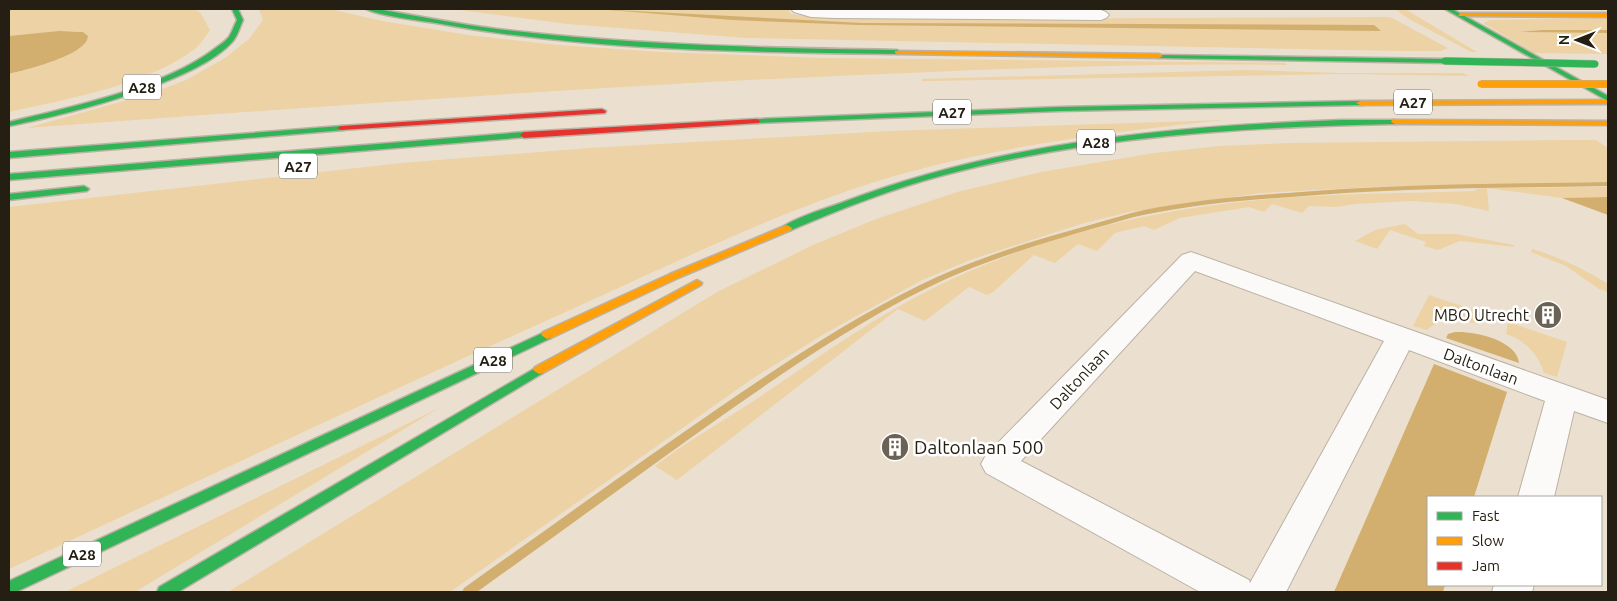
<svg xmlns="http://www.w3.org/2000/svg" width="1617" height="601" viewBox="0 0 1617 601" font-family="Ubuntu,sans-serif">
<rect width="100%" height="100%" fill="#ebe0cf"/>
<path fill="#ecd2a5" d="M9 9H193L200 12 210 30C206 36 201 43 196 48 149 85 67 99 9 112V74C25 70 89 55 88 36L83 32 73 31 9 36Z
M259 9H330L382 21 468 35 558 45 661 52 823 58 1285 63 1287 65C1169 63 1050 67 932 72 630 83 329 106 27 128L152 93 186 80 225 58 249 39 263 20Z
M452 9H788L791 14 807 16 941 19 1390 17 1448 48 1441 51H1401L746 38 567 24Z
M1395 9H1405L1477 52H1471L1409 19Z
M1608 18V54L1534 53 1483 23 1490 20Z
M1246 70 1341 73H1463L1469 76 1345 74 930 81H922V79Z
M1225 120C1118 131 1013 144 909 172 795 203 688 257 581 305 389 391 199 481 9 569V207L401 163 589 148 889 131Z
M1566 140H1596L1608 148V182L1371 187 1261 193 1129 212 1081 224 970 260 920 281 824 334 752 379 450 592H228L717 292 813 245 876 219 957 192 1041 172 1154 153 1220 146 1287 143Z
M1608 187V197L1562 198 1487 188 1489 211 1456 204 1411 201 1355 204 1336 207 1309 206 1302 213 1272 204 1264 212 1249 207 1180 218 1154 230 1144 226 1115 233 1097 251 1078 244 1055 263 1034 255 993 292 987 295 969 287 925 321 898 309 677 480 655 466C686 442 720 423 752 402 803 368 852 332 905 303 1004 248 1119 216 1231 203 1312 193 1394 194 1476 191L1475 189 1486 188Z
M1405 224 1418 234H1456L1514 245V247L1460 241 1438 250 1424 246 1426 242 1390 230 1377 249 1355 241 1375 230Z
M1532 249C1559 257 1584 269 1608 284V292L1599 289 1566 266 1531 252Z
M1429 295 1482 313 1480 324C1461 321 1442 316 1427 330L1413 326Z
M1508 322 1567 342 1557 377 1544 373C1539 355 1525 340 1506 334Z
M439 408 135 592H65Z"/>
<path fill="#d2af6e" d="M597 9 862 23 1374 25 1381 31 859 25 732 20Z
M1544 30H1608V33L1519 32Z
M59 31 83 32 88 36C88 55 25 70 9 74V36Z
M1608 197V215L1562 198Z
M1455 332C1474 331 1517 340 1519 363L1446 338 1448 334Z
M1434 364 1507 392 1474 497H1428V585H1445L1443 592H1334Z"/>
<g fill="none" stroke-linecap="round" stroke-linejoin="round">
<path fill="#d2af6e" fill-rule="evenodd" d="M1608 182V186C1502 188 1396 188 1291 197 1242 200 1191 205 1143 215 1127 218 1111 224 1095 228 1037 245 979 262 925 289 856 323 793 366 730 410 645 470 561 532 477 592H462L464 588C549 528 634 466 720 407 784 363 849 320 918 286 973 259 1031 241 1090 225 1108 220 1126 214 1144 210 1191 201 1240 196 1288 193 1394 184 1501 184 1608 182Z"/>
<defs>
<path id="street" d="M791 9 1101 10 1106 12 1109 15 1106 18 1101 20 836 18 811 17 794 12Z
M1191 252 1608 400V423L1574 411 1554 497H1518L1545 401 1409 350 1286 592H1200L986 473 981 464 986 455 1182 255ZM1195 271 1384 341 1250 583 1249 580 1021 461Z
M1494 585H1534L1532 592H1492Z"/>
<path id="fast" d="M232 9H238L243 20C240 26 238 35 233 41 197 83 64 115 9 126V122C71 107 167 87 217 47 221 44 226 41 229 37 232 32 234 26 237 20Z
M366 9H378C417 16 457 24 497 29 630 45 764 48 897 50L900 52 897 54C744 52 587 51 436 23 421 21 376 15 366 9Z
M1445 9H1452L1608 96V101Z
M1157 55 1445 59 1449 61 1445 63 1159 58 1155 56Z
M1360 101 1364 103 1363 105 1060 111 756 123 752 121 756 119 1060 107Z
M1341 120H1395L1399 122 1395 124C1243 127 1091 136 944 175 891 189 841 209 791 230L787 231 782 228C791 219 827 208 841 203 1000 142 1172 126 1341 120Z
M341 126 345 128 344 130 9 158V152Z
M524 132 527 133V137L9 180V174Z
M84 186 89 189 87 191 9 200V194Z
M547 331 551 332 553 335 551 338 16 592H9V581Z
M539 366 545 370 543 373 178 592H157L159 587Z"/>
<path id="slow" d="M1461 13H1608V17L1459 16 1458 15Z
M895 51 1159 54 1163 56 1159 58 897 54 895 53Z
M1608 100V104L1360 105 1356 103 1360 101Z
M1392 120 1608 121V125L1395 124 1391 122Z
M787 225 792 228 791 230 678 278 551 338 547 339 541 335 543 332 670 274Z
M697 280 702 283 701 285 543 373 539 374 533 370 535 367Z"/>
<path id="jam" d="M602 109 606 111 605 113 341 130 337 128 341 126Z
M756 119 760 121 759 123 524 138 520 135 524 132Z"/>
</defs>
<use href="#street" stroke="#bbb2a5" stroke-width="2"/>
<use href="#fast" stroke="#bbb2a5" stroke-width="3"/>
<use href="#slow" stroke="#bbb2a5" stroke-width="3"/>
<use href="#jam" stroke="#bbb2a5" stroke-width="3"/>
<use href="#street" fill="#fcfaf8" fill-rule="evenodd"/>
<use href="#fast" fill="#30b455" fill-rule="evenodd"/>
<use href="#slow" fill="#ff9f0a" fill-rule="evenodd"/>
<use href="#jam" fill="#e5322d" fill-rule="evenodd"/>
<defs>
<path id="fast-bridge" d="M1445 61 1595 64"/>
<path id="slow-bridge" d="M1481 84H1608"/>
</defs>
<use href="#fast-bridge" stroke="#bbb2a5" stroke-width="8" stroke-linecap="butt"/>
<use href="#slow-bridge" stroke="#bbb2a5" stroke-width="8" stroke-linecap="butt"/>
<use href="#fast-bridge" stroke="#30b455" stroke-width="7"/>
<use href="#slow-bridge" stroke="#ff9f0a" stroke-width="7"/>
</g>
<defs>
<symbol id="building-disc" viewBox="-11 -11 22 22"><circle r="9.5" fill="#6a6254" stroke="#fff"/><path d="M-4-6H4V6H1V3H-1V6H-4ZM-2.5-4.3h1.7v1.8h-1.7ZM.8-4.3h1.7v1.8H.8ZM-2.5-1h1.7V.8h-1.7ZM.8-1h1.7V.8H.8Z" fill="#fff"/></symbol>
</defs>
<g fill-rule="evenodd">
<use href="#building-disc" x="1532" y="299" width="32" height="32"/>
<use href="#building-disc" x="879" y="431" width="32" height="32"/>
</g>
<g text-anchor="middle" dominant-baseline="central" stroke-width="5" stroke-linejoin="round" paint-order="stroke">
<g fill="#fff" stroke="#666259" stroke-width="1">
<rect x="123" y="74.5" width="38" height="25" rx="4"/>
<rect x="1394" y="89.5" width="38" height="25" rx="4"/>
<rect x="933" y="99.5" width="38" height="25" rx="4"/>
<rect x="1077" y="129.5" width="38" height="25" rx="4"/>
<rect x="279" y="153.5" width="38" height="25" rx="4"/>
<rect x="474" y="347.5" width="38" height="25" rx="4"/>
<rect x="63" y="541.5" width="38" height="25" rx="4"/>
</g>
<g font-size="15" font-weight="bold" fill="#251e12">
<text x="142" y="87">A28</text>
<text x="1413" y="102">A27</text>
<text x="952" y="112">A27</text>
<text x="1096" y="142">A28</text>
<text x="298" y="166">A27</text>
<text x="493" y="360">A28</text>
<text x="82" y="554">A28</text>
</g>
<g font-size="16" fill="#251e12" stroke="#fff" text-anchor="end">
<text x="1529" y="315">MBO Utrecht</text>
</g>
<g font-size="16" fill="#251e12" stroke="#fff">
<text transform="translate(1481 366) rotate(20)">Daltonlaan</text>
<text transform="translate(1079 378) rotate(-47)">Daltonlaan</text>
</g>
<g font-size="19" fill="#251e12" stroke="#fff" text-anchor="start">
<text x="914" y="447">Daltonlaan 500</text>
</g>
</g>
<rect width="1617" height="601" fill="none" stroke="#251e12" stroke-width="20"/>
<rect x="1427" y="496" width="175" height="90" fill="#ffffff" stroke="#a8a5a0"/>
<rect x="1437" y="512" width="25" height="8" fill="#30b455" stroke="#a8a5a0"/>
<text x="1472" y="521" font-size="15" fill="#251e12">Fast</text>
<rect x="1437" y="537" width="25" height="8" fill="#ff9f0a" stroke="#a8a5a0"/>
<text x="1472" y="546" font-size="15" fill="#251e12">Slow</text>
<rect x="1437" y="562" width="25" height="8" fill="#e5322d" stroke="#a8a5a0"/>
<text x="1472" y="571" font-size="15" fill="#251e12">Jam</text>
<g transform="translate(1577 40) rotate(270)" stroke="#ffffff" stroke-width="4" paint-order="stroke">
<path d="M0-4L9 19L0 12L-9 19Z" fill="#251e12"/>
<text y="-8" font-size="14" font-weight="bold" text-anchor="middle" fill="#251e12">N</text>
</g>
</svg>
